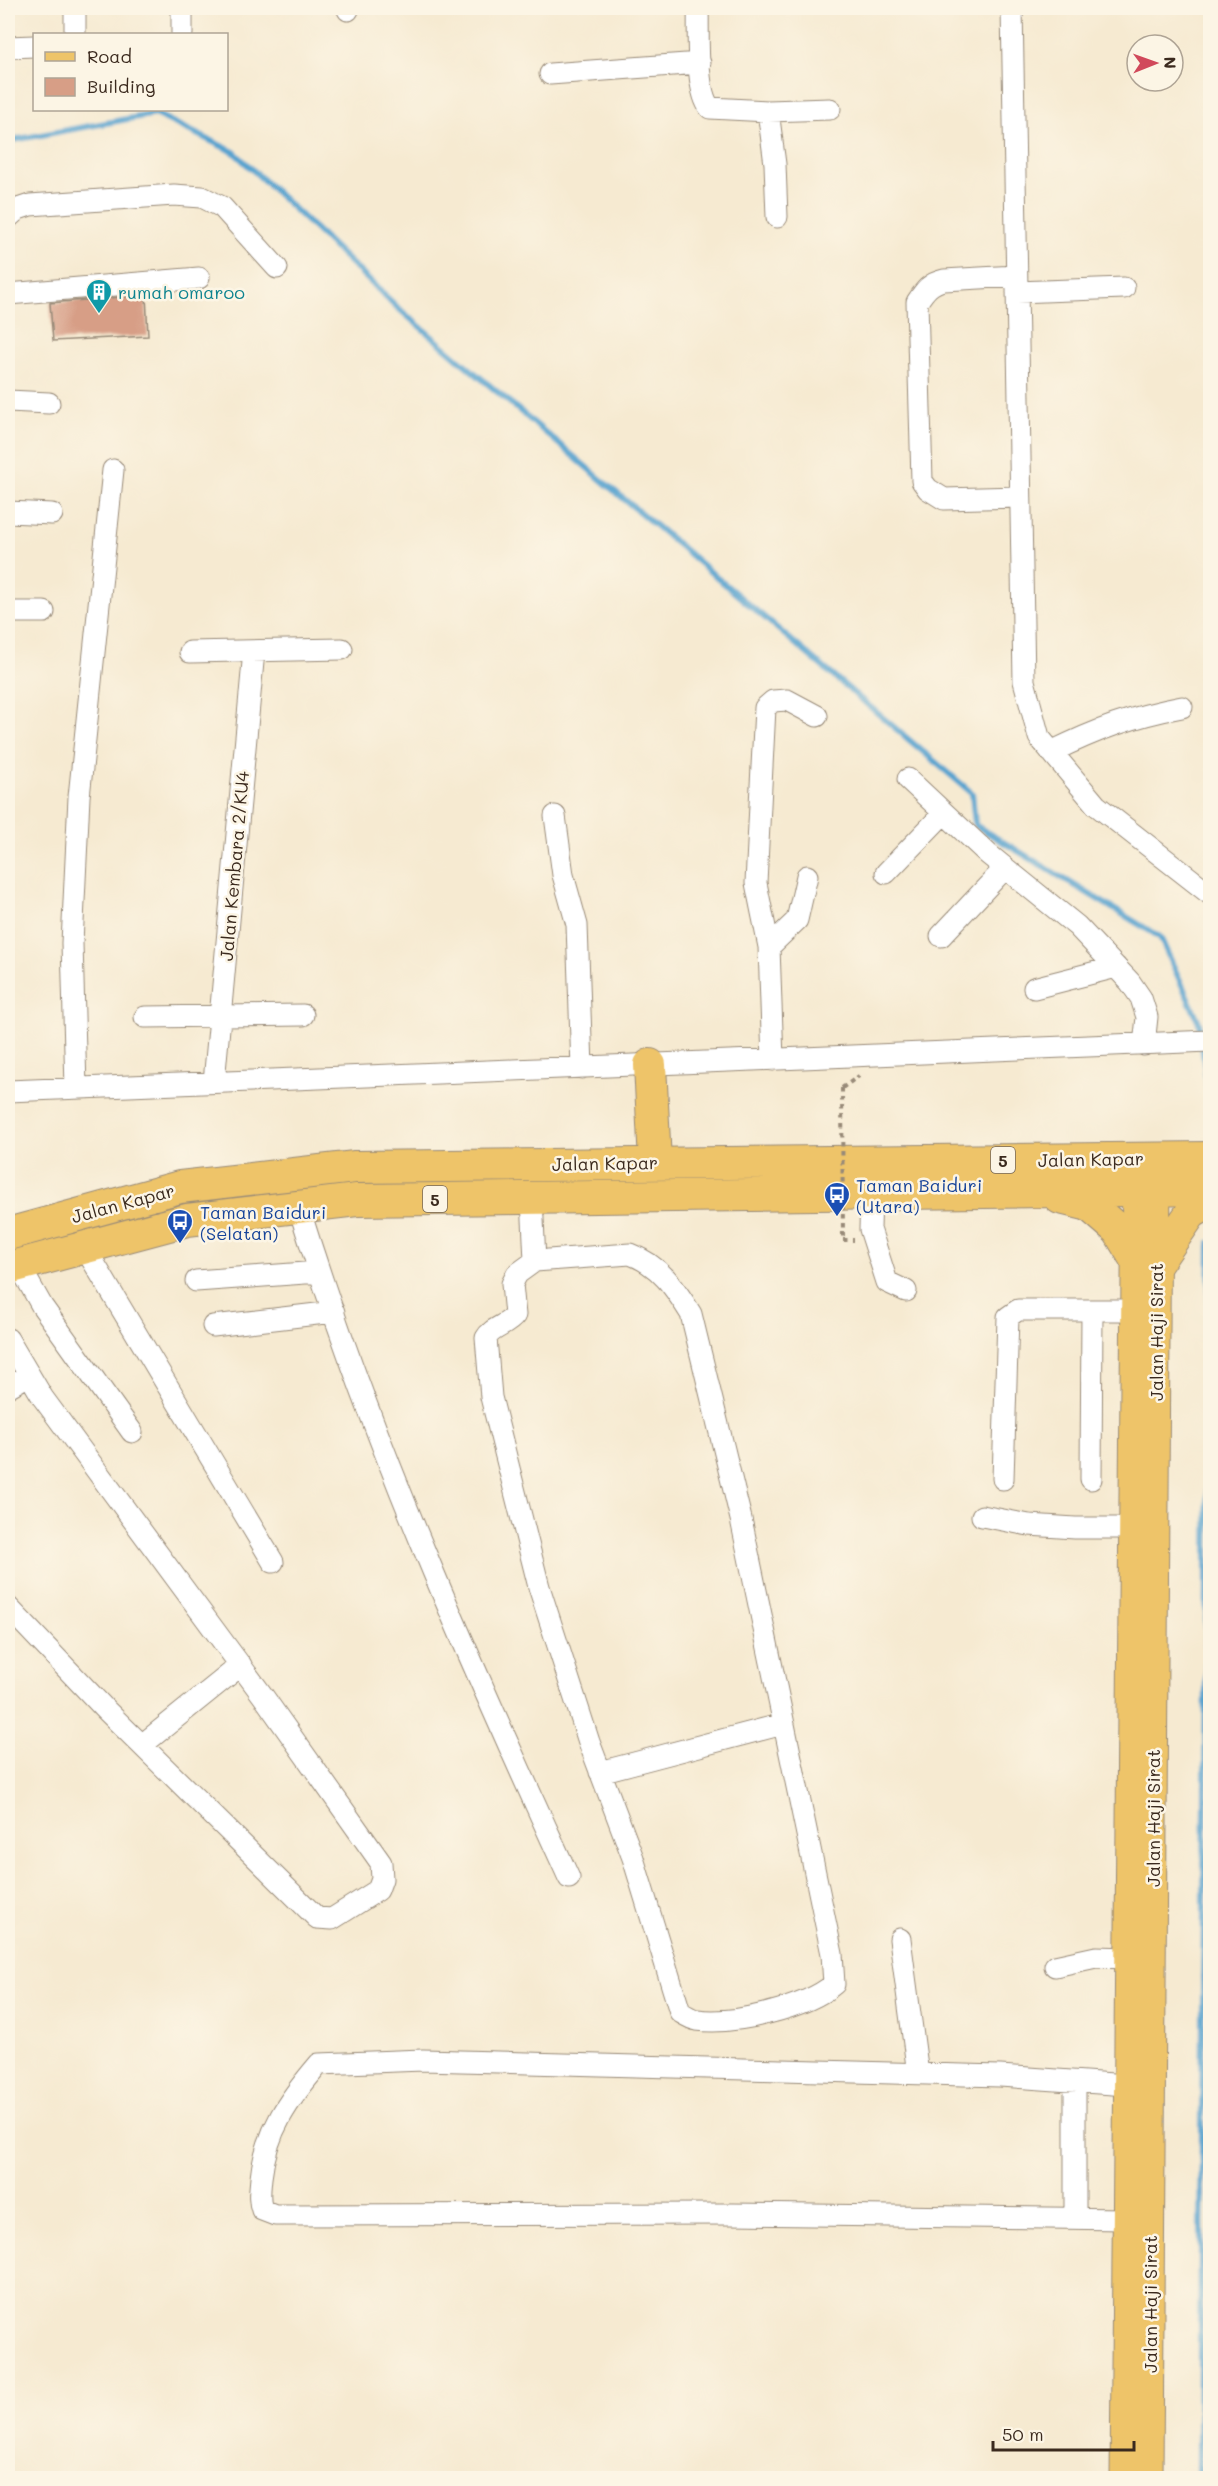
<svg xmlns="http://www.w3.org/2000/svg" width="1218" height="2486" viewBox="0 0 1218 2486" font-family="Mali,sans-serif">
<rect width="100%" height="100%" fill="#fcf5e5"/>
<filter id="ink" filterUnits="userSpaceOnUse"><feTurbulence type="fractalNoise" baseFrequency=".0167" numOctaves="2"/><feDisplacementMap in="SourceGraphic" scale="12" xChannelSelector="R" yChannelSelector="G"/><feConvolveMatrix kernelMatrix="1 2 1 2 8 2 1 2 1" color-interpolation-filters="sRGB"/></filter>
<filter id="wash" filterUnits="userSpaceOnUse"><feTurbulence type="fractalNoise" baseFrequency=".008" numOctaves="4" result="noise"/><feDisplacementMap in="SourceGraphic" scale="24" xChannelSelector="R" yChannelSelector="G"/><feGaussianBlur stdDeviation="1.35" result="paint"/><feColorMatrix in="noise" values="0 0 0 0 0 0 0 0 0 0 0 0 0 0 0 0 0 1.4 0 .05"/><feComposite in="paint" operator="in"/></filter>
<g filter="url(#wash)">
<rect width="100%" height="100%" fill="#f6ead1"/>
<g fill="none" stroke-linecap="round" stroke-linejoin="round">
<path stroke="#57a3cf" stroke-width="6" d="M8 141 155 114 234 152 398 308 972 793 975 825 1160 937 1199 1022 1210 1104
M1199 2478 1210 1243"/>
</g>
<g id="blocks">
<path fill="#d79e86" d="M146 295 148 336 53 341 50 303Z"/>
</g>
</g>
<g filter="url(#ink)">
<use href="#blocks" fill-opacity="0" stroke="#988a78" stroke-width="1.5"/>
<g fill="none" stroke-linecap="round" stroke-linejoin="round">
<defs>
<path id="minor" d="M75 8V34
M182 8V34
M348 8V10
M698 8C699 32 695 90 710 108L768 111 775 164 777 217
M1012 8 1024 681 1039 737 1096 805 1210 894
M8 47 34 46
M550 74 700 63
M768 111 830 109
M8 218 18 209 30 205 174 195 202 197 222 207 277 268
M1016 276 944 280C930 283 925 290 917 302L922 481 928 489 944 499 1019 497
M1017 292 1124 288
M8 294 199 278
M8 401 49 403
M8 512 52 514
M8 612H44
M190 652 342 649
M1051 752C1096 730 1133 716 1182 707
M908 779 988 854 1077 926 1130 982 1141 998 1147 1017 1144 1045
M555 816 563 875 577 925 582 1068
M886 873 944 813
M941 936 1005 868
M769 947 797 920 807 876
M1034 988 1116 967
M145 1017 303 1015
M773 1060 769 947 756 883 765 708 773 701 787 700 817 716
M214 1082 254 651
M76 1088 72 943 79 797 113 470
M8 1091 1210 1041
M871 1195 870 1229 887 1282 906 1291
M532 1198 535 1261
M299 1208C370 1438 469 1660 569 1878
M85 1248 273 1562
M630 1254C660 1265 675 1288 691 1314L741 1519 832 1954 834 1984C806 2008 734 2025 697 2020 691 2019 685 2015 680 2012L633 1858 589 1742 539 1587 491 1397 486 1338C492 1327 507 1326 515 1315L512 1284 517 1274 535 1261Z
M19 1265 42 1306 132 1432
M196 1281 319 1272
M213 1326 334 1312
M8 1339 43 1398 263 1696 381 1863 382 1879 378 1890 332 1919 317 1918 106 1710 8 1607
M8 1387 29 1375
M1003 1479 1008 1317 1018 1310H1135
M1091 1479 1092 1310
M982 1516 1029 1525 1075 1528H1133
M142 1745 241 1665
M600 1772 783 1724
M900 1939 918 2074
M1055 1966 1096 1957 1129 1958
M1075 2217V2082
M1126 2219 732 2214 275 2215 262 2210C258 2199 260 2190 261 2178 266 2131 289 2099 319 2064L423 2060 1000 2076 1127 2085"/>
<path id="major" d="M1124 2478 1136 1169
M1149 2478 1157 1168"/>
<path id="highway" d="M650 1065 655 1162
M1060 1198 1089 1205 1118 1230 1135 1258
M8 1234 180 1187 355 1167 1210 1158
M1156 1264 1191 1213 1210 1202
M8 1268 187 1220 357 1200 1210 1189"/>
</defs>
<use href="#minor" stroke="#988a78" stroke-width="23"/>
<use href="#major" stroke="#988a78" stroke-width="29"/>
<use href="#highway" stroke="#988a78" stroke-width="34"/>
<path stroke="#988a78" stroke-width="4" stroke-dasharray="4.5 4.5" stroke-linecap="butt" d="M842 1088 859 1076
M843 1240H854"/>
<use href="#minor" stroke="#fff" stroke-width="21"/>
<use href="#major" stroke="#eec469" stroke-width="27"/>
<use href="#highway" stroke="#eec469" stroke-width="32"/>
<path stroke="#988a78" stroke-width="4" stroke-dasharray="4.5 4.5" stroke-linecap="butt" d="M842 1088 843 1240"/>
</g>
</g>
<defs>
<symbol id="building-pin" viewBox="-11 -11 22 30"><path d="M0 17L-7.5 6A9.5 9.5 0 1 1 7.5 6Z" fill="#0f9aa8" stroke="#fcf5e5"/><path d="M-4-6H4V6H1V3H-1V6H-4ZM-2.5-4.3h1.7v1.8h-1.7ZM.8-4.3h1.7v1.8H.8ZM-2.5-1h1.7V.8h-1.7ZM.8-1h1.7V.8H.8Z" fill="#fff"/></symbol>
<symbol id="bus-pin" viewBox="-11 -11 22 30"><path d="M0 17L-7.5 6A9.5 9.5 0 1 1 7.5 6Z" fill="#1a4fb4" stroke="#fcf5e5"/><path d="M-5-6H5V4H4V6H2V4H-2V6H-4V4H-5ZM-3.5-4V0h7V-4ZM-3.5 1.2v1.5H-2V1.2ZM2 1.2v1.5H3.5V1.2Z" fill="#fff"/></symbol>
</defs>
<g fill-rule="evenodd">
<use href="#building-pin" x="84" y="277" width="30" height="40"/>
<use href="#bus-pin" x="822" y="1180" width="30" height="40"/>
<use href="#bus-pin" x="165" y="1207" width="30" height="40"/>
</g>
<g text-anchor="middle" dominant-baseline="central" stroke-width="5" stroke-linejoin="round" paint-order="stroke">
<g fill="#fcf5e5" stroke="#75675a" stroke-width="1.5">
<rect x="991" y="1147" width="24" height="26" rx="4.5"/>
<rect x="423" y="1186" width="24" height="26" rx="4.5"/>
</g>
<g font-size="16" font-weight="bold" fill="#3b2a1e">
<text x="1003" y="1160">5</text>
<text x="435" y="1199">5</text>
</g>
<g font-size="18" fill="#0d838f" stroke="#fcf5e5" text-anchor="start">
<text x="118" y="292">rumah omaroo</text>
</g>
<g font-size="18" fill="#3b2a1e" stroke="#fcf5e5">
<text transform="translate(234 866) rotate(-85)">Jalan Kembara 2/KU4</text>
<text transform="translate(1091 1159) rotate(-1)">Jalan Kapar</text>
<text transform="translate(605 1163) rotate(-1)">Jalan Kapar</text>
<text transform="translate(123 1203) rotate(-15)">Jalan Kapar</text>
<text transform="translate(1156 1332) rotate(-90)">Jalan Haji Sirat</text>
<text transform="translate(1153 1818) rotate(-90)">Jalan Haji Sirat</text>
<text transform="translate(1150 2304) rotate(-90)">Jalan Haji Sirat</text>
</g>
<g font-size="18" fill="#164399" stroke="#fcf5e5" text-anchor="start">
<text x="856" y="1185">Taman Baiduri<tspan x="856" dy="21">(Utara)</tspan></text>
<text x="200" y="1212">Taman Baiduri<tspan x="200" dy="21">(Selatan)</tspan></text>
</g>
</g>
<rect width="1218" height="2486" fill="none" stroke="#fcf5e5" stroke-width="30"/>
<rect x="33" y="33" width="195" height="78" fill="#fcf5e5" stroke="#afa495" stroke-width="1.5"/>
<rect x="45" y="52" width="30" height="9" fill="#eec469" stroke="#afa495" stroke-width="1.5"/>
<text x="87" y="63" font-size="18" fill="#3b2a1e">Road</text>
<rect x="45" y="78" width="30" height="18" fill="#d79e86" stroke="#afa495" stroke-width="1.5"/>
<text x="87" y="93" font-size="18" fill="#3b2a1e">Building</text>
<g transform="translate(1155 63) rotate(89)"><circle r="28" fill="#fcf5e5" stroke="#afa495" stroke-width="1.5"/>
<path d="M0-4.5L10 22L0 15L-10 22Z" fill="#d1495b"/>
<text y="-9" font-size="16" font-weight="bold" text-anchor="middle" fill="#3b2a1e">N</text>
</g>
<path d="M993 2441v9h141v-9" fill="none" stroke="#3b2a1e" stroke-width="3"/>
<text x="1002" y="2441" font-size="18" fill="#3b2a1e" stroke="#fcf5e5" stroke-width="4.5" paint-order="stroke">50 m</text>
</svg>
